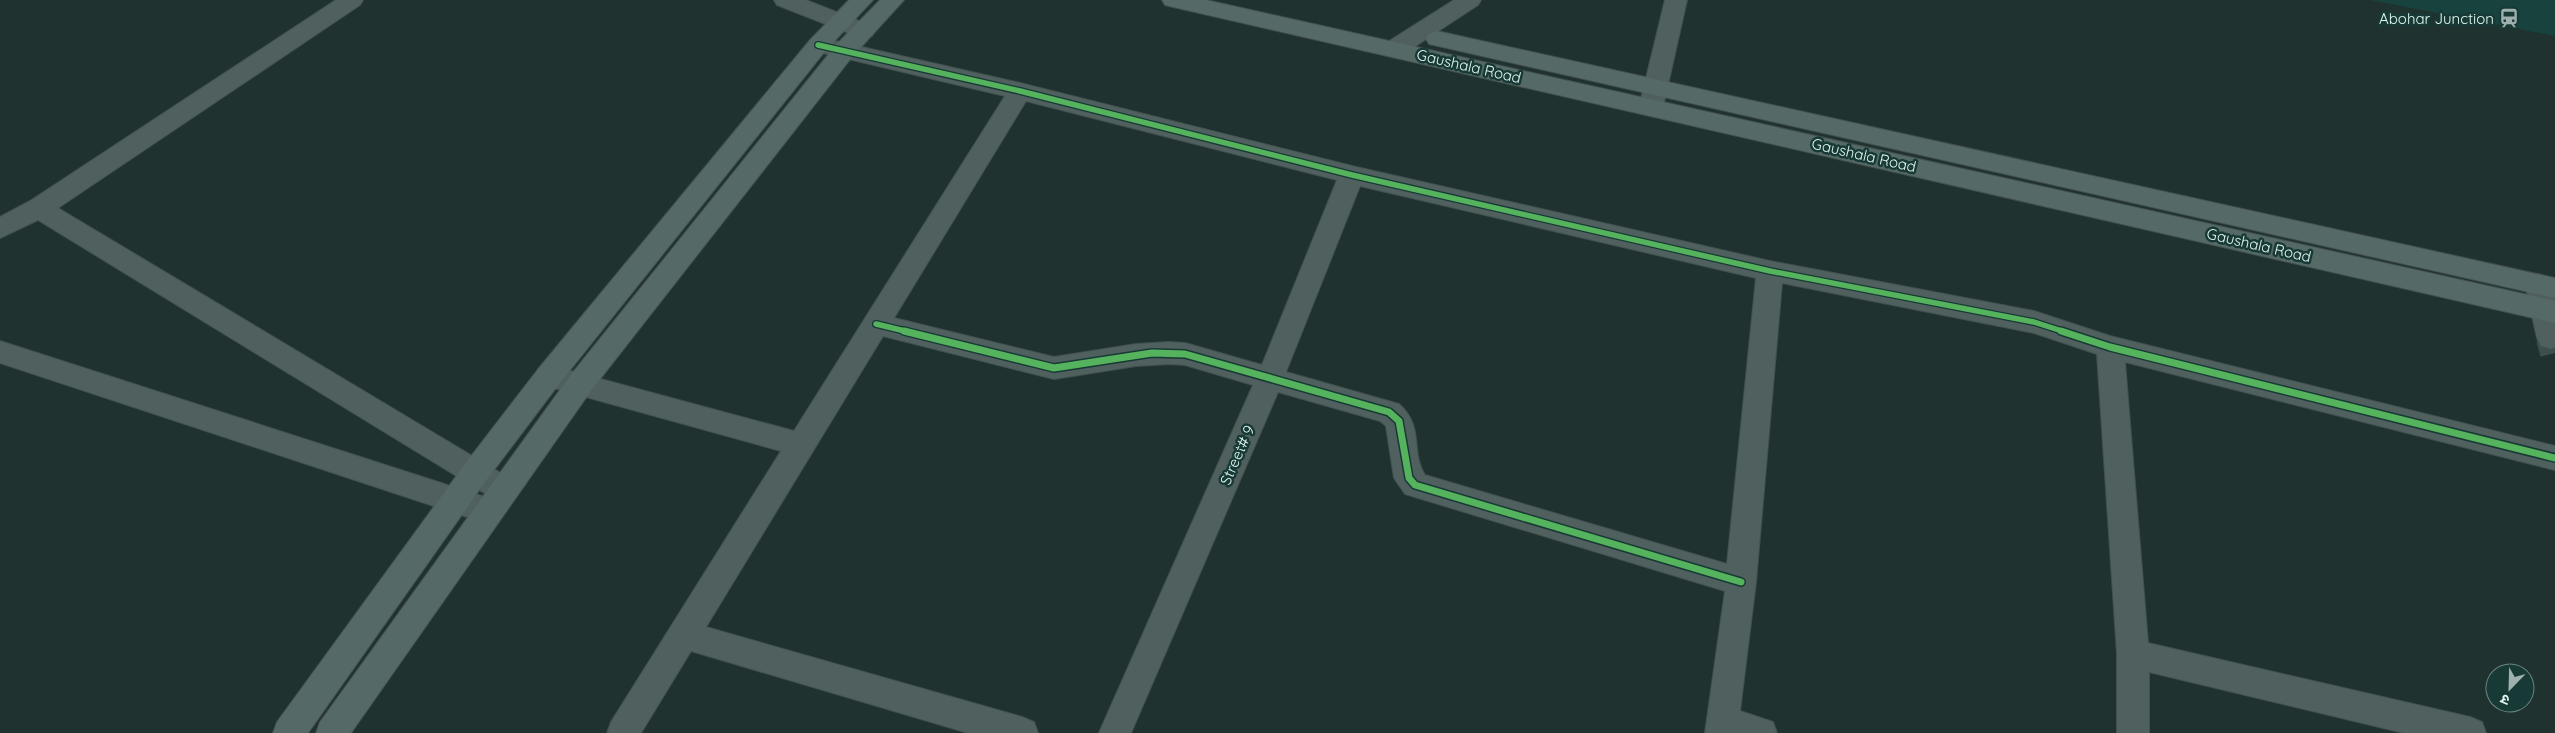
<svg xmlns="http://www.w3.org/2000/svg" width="2555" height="733" viewBox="0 0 2555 733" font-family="Quicksand,'Noto Sans Devanagari',sans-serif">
<rect width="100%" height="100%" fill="#203230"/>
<path fill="#17423d" d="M2370 0H2555V36Z"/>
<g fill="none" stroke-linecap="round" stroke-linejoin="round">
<path stroke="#3d4f4d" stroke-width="30" stroke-dasharray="30 15" stroke-linecap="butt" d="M2551 338 2555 353"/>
<defs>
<path id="street" d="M336 0H363L360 5 58 208 514 481 519 490 514 499 504 503 494 499 38 220 0 238V217L30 201Z
M774 0H806L872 26 875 31 872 36 864 39 856 36 777 5Z
M1454 0H1481L1478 5 1402 55 1394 57 1386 55 1382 49 1386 43Z
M1665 0H1687L1663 107 1659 113 1651 115 1643 113 1639 107Z
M818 37 1020 83 1352 166 1770 261 2034 311 2110 336 2555 446V470L2125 362 2148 643 2470 717 2482 722 2486 733H2404L2149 672V733H2117V654L2097 354 2034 333 1782 283 1756 582 1740 711 1773 722 1777 733H1705L1725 591 1405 494 1394 478 1386 426 1380 421 1278 392 1131 733H1099L1253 385 1185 365 1169 364 1136 366 1054 379 883 336 706 627 1022 717 1034 722 1038 733H968L691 651 641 733H607L611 722 781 451 539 384 535 376 539 368 549 365 794 431 1005 96 810 50 807 45 810 40ZM1026 101 1337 180 1262 365 1185 343 1169 342 1136 344 1054 357 894 318ZM1360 186 1756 278 1727 564 1425 475C1410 452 1425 427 1399 404L1286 372Z
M2538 274 2547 277 2555 299V347L2551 349 2541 346 2537 338 2525 284 2529 277Z
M0 341 488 498 498 502 503 511 498 520 488 524 0 363Z"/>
<path id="secondary" d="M849 0H873L826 50 559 384 485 482 308 733H273L277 722 465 464 539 368 810 40Z
M880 0H904L852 57 590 392 351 733H316L320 722 570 376 836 45Z
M1162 0H1206L2555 301V323L1173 7 1165 5Z
M1437 31 2555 278V298L1429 44 1426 39 1429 34Z"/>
</defs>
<use href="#street" stroke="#41504e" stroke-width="2"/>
<use href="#secondary" stroke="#41504e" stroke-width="2"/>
<use href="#street" fill="#50605e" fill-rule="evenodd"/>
<use href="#secondary" fill="#556966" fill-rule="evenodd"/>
<defs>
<path id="cycleway-far1" d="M818 45 1020 91 1352 175 1770 271 2034 322 2065 332
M876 324 909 332"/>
<path id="cycleway" d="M904 331 1054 368 1152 353 1185 354 1389 412 1399 421 1409 478 1415 485 1741 582
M2061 331 2110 347 2555 458"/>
</defs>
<use href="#cycleway-far1" stroke="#183a36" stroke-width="8"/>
<use href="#cycleway" stroke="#183a36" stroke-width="10"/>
<use href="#cycleway-far1" stroke="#56b35d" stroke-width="5.5"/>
<use href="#cycleway" stroke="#56b35d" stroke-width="7"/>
</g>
<defs>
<symbol id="station-bare" viewBox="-9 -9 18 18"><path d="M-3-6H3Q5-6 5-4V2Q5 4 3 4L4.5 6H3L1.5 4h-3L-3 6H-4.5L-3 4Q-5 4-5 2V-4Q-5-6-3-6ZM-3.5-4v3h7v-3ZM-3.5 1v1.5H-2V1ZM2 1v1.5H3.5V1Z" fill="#9fb1af" stroke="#183a36" stroke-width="2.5" paint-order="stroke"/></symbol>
</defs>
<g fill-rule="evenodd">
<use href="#station-bare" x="2495" y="4" width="28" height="28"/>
</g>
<g text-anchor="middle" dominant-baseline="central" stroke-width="5" stroke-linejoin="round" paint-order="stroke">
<g font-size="15" fill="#e3f6f3" stroke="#183a36" text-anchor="end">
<text x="2494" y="18">Abohar Junction</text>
</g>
<g font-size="15" fill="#e3f6f3" stroke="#183a36">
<text transform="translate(1469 66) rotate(13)">Gaushala Road</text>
<text transform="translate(1864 155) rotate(13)">Gaushala Road</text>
<text transform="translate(2259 245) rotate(13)">Gaushala Road</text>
<text transform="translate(1237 455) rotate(-66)">Street# 9</text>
</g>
</g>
<g transform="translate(2510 688) rotate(203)"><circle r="24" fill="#183a36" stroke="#698582"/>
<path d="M0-4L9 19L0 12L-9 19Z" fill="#9fb1af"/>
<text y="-8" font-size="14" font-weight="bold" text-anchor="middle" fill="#e3f6f3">उ</text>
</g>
</svg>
